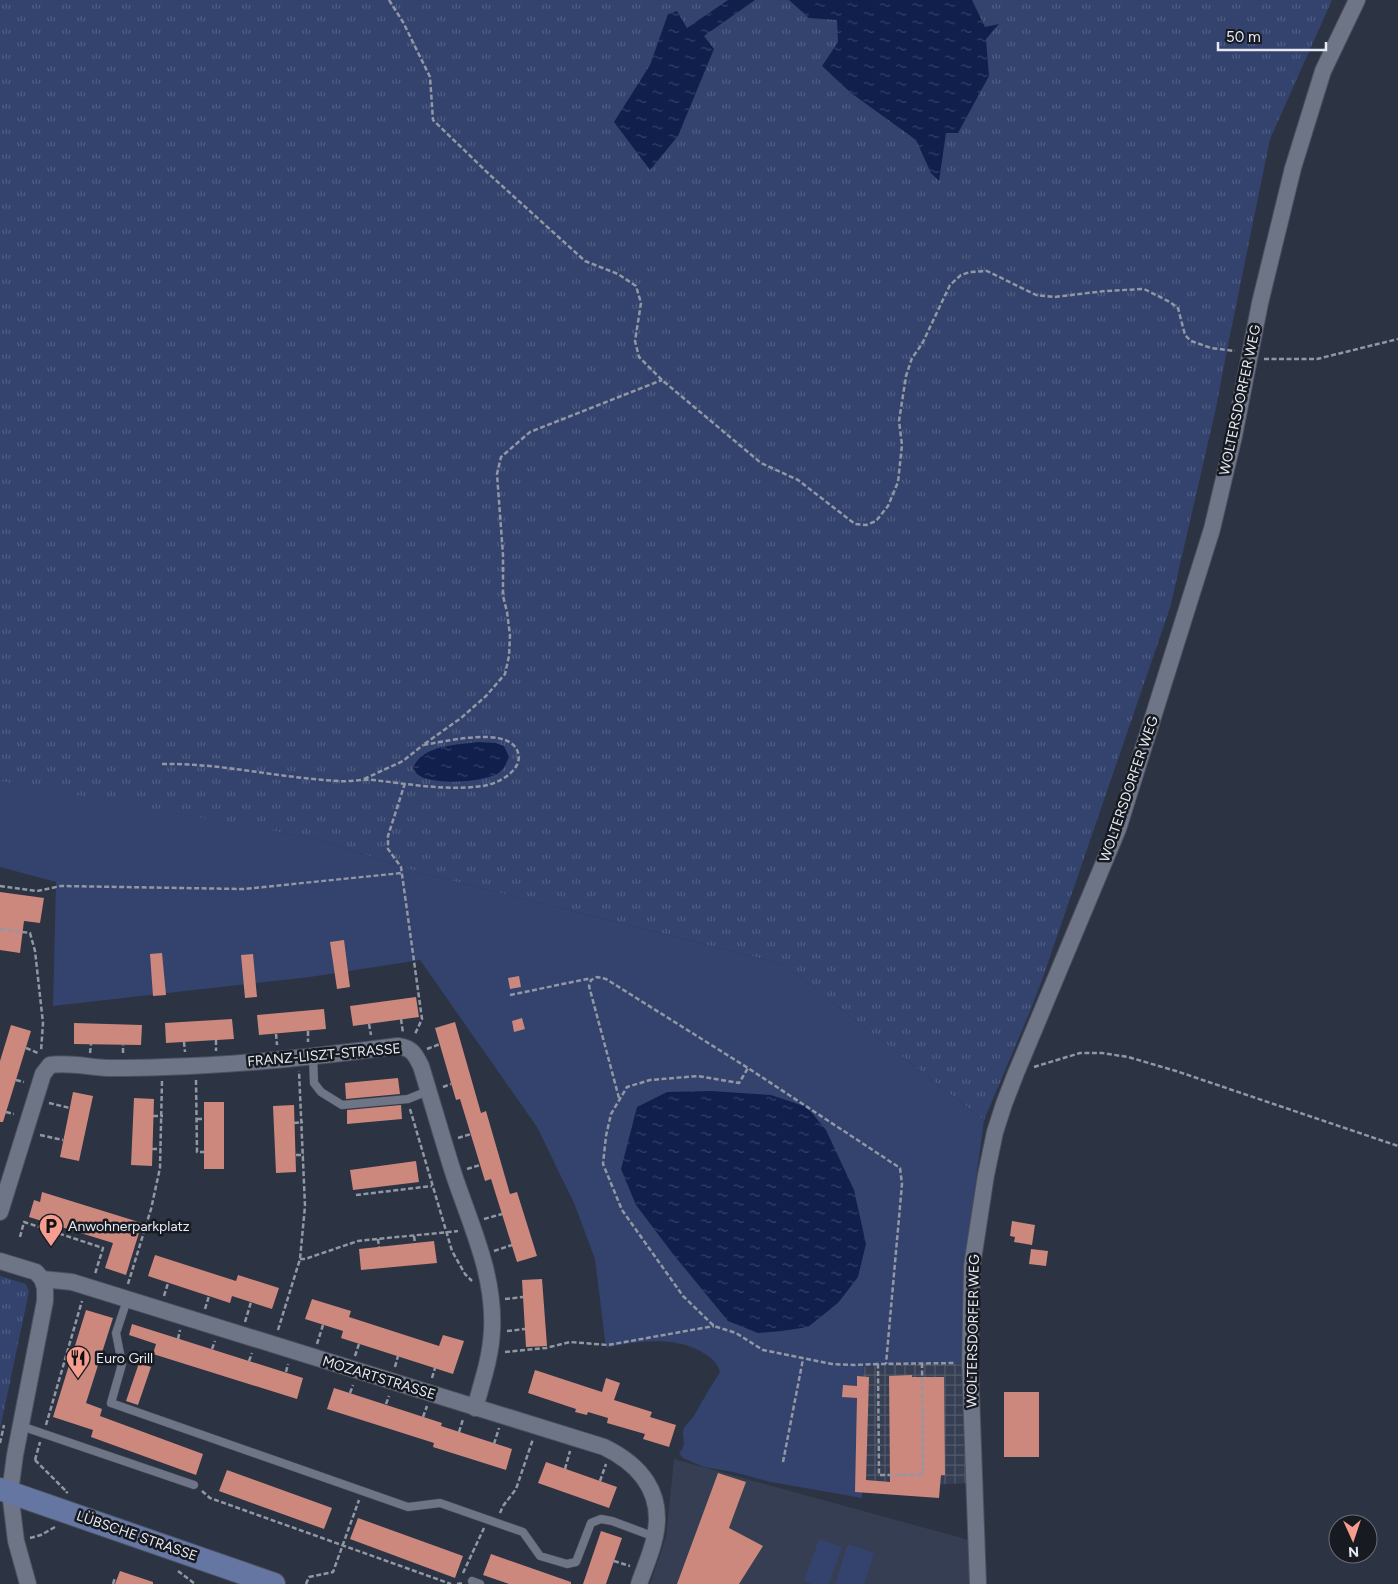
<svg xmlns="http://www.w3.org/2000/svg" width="1398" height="1584" viewBox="0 0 1398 1584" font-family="Figtree,sans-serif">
<defs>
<pattern id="industrial-grid" width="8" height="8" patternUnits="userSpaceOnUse" patternTransform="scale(1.25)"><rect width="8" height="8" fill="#353e52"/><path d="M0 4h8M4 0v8" fill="none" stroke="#525a6c"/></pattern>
<pattern id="grass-tufts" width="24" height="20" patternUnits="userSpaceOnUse" patternTransform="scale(1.25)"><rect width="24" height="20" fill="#33436e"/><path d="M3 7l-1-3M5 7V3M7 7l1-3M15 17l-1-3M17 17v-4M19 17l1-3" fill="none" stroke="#505e83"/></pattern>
<pattern id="water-ripples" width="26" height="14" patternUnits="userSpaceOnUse" patternTransform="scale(1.25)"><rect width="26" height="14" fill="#111f4c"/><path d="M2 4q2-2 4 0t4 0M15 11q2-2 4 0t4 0" fill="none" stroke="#344066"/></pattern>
</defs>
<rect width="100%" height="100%" fill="#2c3342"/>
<path fill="#353e52" d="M674 1459 969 1540 970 1584H650L666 1537Z"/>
<path fill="url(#industrial-grid)" d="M922 1363 970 1364 975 1483 862 1487 863 1367Z"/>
<path fill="url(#grass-tufts)" d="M0 0H1332L1270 139 1227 350 1216 408 1170 608 1042 980 1029 1014 984 1120 783 964 421 873 318 839 0 782Z
M0 1276 26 1284 29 1292 0 1429Z"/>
<path fill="#33436e" d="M0 781 318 839 421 873 783 964 984 1120 968 1241 970 1364 922 1363 863 1367 862 1498 771 1482 733 1472 704 1467 683 1458 679 1453C689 1442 680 1438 684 1428 687 1423 691 1420 694 1416 702 1401 711 1386 720 1372 717 1362 711 1358 702 1352 674 1336 637 1341 606 1348L595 1259 574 1203 537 1127 420 960 310 977 53 1006 56 882 0 867Z
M819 1539 842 1547 829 1584H812L804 1581Z
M848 1544 874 1553 864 1584H835Z"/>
<path fill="url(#water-ripples)" d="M728 0H755L704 36 714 49 678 136 650 170 614 122 650 65 668 14 677 11 687 28Z
M789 0H972L985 27 999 24 986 39 989 76 958 133H946L939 181 931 173 916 140 851 93 822 66 838 42 837 20 809 18Z
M478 742 496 743 504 746 509 757C507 761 505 768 501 771 489 783 430 786 417 774 416 772 414 770 413 768 422 745 456 745 478 742Z
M711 1091 771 1095 807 1107 826 1130 854 1190 866 1244 858 1277 838 1303 808 1327 782 1331 758 1333 728 1321 673 1254 636 1205 621 1169 637 1107 667 1092Z"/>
<path fill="#cc887d" d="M0 892 44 898 40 923 24 921 20 953 0 950Z
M344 940 350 987 337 989 330 942Z
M162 953 166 995 153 996 150 954Z
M253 954 257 997 245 998 241 955Z
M519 976 521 987 510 989 508 978Z
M416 997 419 1017 353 1026 350 1006Z
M324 1009 326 1029 259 1035 257 1015Z
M522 1018 525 1029 514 1032 512 1021Z
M232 1019 234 1039 166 1043 165 1023Z
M455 1022 481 1113 486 1111 510 1194 517 1192 537 1256 517 1262 491 1179 485 1181 460 1099 456 1100 435 1028Z
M74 1023 142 1025 141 1045 74 1044Z
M11 1025 31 1031 3 1122H0V1061Z
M398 1078 400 1094 346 1099 345 1083Z
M73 1092 93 1096 79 1161 60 1157Z
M134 1098 154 1099 152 1166 131 1165Z
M204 1102H224V1169H204Z
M294 1105 296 1172 276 1173 273 1106Z
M401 1105 402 1119 347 1124V1110Z
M416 1161 419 1182 353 1190 350 1170Z
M42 1192 142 1223 126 1275 105 1268 113 1243 29 1217 34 1200 40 1202Z
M1012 1221 1035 1225 1032 1245 1014 1242 1015 1237 1010 1236Z
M434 1241 437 1263 361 1270 359 1249Z
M1031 1249 1048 1251 1046 1266 1029 1264Z
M155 1255 236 1281 238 1275 279 1288 272 1309 232 1296 230 1303 148 1276Z
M542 1279 547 1346 526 1347 522 1280Z
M312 1299 351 1311 349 1317 439 1346 443 1335 464 1341 453 1374 341 1338 343 1331 305 1319Z
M86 1310 113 1318 86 1403 102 1409 100 1416 203 1454 196 1475 91 1437 93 1430 53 1417Z
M132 1324 303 1378 297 1399 153 1354 156 1344 129 1335Z
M139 1363 151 1367 138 1405 126 1401Z
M535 1370 602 1392 606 1378 620 1383 614 1400 652 1412 650 1417 676 1425 669 1447 643 1439 645 1434 607 1423 608 1418 588 1412 587 1415 575 1412 576 1409 528 1393Z
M912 1375V1377H944L945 1475H941L939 1498 855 1492 857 1398 842 1397 843 1385 857 1386V1376L869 1377 866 1480 890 1482 889 1376Z
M334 1388 442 1423 441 1426 512 1449 506 1470 433 1447 434 1443 327 1409Z
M1004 1392H1039V1457H1004Z
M546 1462 617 1487 609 1508 538 1483Z
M227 1470 332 1508 324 1529 219 1491Z
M718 1473 746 1482 729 1528 763 1546 739 1584H677Z
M358 1518 463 1556 455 1578 350 1539Z
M601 1531 622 1538 606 1584H583Z
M491 1554 571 1582V1584H509L483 1575Z
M120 1571 153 1582V1584H115Z"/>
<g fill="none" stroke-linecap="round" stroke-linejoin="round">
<defs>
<path id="lane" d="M313 1056 314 1083 321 1092 342 1105 408 1099 428 1091
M127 1300 116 1333 122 1364 111 1403 408 1507 440 1503 523 1532 540 1556 567 1564 576 1562 591 1523 601 1519 612 1521 655 1537
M21 1426 194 1485
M472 1581 480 1584"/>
<path id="street" d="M0 1212 43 1074 50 1065C68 1062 88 1067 107 1068 125 1068 145 1068 164 1067 242 1065 320 1056 398 1046 412 1048 415 1054 421 1066 432 1102 442 1137 453 1172 470 1224 495 1274 492 1330 491 1357 482 1382 475 1408
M0 1261 36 1272 42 1279 72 1282 604 1447C641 1465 664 1493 655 1536 652 1552 644 1569 639 1584
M28 1584 16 1541 10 1492 15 1455 45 1301V1288L42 1279
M978 1584 970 1364 972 1266 986 1175 995 1132 1004 1104 1016 1073 1118 829 1212 529 1234 436 1260 303 1293 168 1323 71 1357 0"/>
<path id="secondary" d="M0 1489 274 1584"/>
</defs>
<use href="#lane" stroke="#4b505d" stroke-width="9"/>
<use href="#street" stroke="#4b505d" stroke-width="18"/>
<use href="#secondary" stroke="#4b505d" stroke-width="24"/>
<path stroke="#9297a4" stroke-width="2.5" stroke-dasharray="5 2.5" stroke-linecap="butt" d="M389 0 403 22 430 77 433 120 490 175 585 261 618 274 636 286 641 303 635 341 639 357 662 380 761 463 798 480 855 524 866 525 876 521 888 506 898 482 902 445 899 421 906 376 912 358 922 344 950 285 961 275 970 272 987 271 1036 295 1054 297 1105 291 1144 289 1170 302 1178 308 1185 335 1191 341 1211 348 1235 351
M1264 359H1317L1398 339
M162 764C222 763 279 778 339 781 351 782 362 779 373 780 409 784 447 791 483 786 498 784 526 769 517 750 506 726 443 742 423 745L461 718 486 696 505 674 509 656 510 635 507 612 503 596V555L497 474 501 457 530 432 662 380
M364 779 403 761 423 745
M405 783 388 836V849L401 867 422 1019 415 1034
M0 886 37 891 61 886 243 889 402 873
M0 929 30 933 35 951 43 1023 41 1051
M510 995 587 979 591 980
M401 1019 403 1033
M369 1024 371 1035
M308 1031V1042
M276 1034 277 1045
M216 1040V1051
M184 1042 185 1052
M26 1048 38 1053
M427 1049 440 1044
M90 1053 91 1044
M123 1053V1045
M1034 1067 1080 1053H1102L1128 1057 1176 1071 1398 1146
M16 1080 24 1082
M196 1080 197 1152H204
M443 1087 451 1084
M619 1098 589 986 591 980 597 977 606 979 748 1068
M49 1103 70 1108
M410 1109 452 1251 465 1274 472 1281
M6 1112 14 1114
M153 1116H163
M197 1119H204
M294 1123 303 1122
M40 1135 63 1140
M458 1138 471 1134
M152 1149H161
M296 1155H304
M467 1169 480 1165
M356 1195 432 1186
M484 1219 502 1214
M414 1236 415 1243
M20 1237 24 1222 103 1248 95 1274
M378 1239 379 1247
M494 1251 512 1245
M300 1259H305L358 1241 458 1231
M128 1284 151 1209 160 1168 162 1081
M164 1296 168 1283
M505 1299 523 1297
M205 1309 209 1296
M245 1322 251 1302
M278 1330 300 1259 305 1206 299 1071
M507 1331 525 1329
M178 1339 180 1330
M317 1344 323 1325
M212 1349 215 1341
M505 1352 546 1348 570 1342 608 1345 714 1326
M355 1356 359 1344
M249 1361 252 1353
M922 1363 923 1475H879L878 1364 956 1363
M878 1364 854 1365 832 1364 763 1350 736 1333 714 1326 683 1296 622 1210 603 1164 606 1136 611 1114 627 1087 650 1080 698 1076 739 1083 748 1068 900 1168 902 1184 886 1364
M395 1367 398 1356
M286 1372 288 1364
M432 1378 435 1368
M350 1393 353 1385
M386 1404 389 1396
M423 1417 427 1406
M46 1425 82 1301
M459 1432 463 1419
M0 1443 4 1425
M494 1444 499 1428
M35 1460 40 1442
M35 1460 67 1492 66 1493
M783 1462 803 1359
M565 1469 570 1451
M600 1481 606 1464
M202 1491 210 1498 451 1584
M500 1513 503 1506 516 1489 533 1439
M30 1538 41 1535 55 1527
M614 1561 630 1566
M178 1571 195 1584
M463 1573 484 1528
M113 1584 115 1578
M306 1584 309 1577 333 1572 359 1500
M457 1584 463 1583"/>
<use href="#lane" stroke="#6e7587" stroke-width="8"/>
<use href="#street" stroke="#6e7587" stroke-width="16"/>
<use href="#secondary" stroke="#6676a3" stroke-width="22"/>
</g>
<defs>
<symbol id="parking-pin" viewBox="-11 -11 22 30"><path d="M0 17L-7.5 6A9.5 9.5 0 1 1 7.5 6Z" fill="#f59d8f" stroke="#181a21"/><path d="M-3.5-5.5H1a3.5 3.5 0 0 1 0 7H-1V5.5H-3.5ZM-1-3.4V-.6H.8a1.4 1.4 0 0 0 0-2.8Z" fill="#111"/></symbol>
<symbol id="restaurant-pin" viewBox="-11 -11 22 30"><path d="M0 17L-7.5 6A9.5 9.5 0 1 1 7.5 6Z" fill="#f59d8f" stroke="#181a21"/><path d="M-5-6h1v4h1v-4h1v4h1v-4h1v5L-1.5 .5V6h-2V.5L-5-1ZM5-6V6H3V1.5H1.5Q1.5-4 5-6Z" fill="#111"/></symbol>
</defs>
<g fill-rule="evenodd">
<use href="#parking-pin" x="37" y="1212" width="28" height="38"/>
<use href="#restaurant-pin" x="64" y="1344" width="28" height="38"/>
</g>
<g text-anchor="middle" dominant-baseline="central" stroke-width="5" stroke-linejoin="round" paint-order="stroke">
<g font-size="14" fill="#e5eaf4" stroke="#181a21">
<text transform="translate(1240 400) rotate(-78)">WOLTERSDORFER WEG</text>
<text transform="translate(1129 789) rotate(-71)">WOLTERSDORFER WEG</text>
<text transform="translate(324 1055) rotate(-5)">FRANZ-LISZT-STRASSE</text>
<text transform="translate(973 1331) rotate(-89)">WOLTERSDORFER WEG</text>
<text transform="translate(379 1378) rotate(17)">MOZARTSTRASSE</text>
<text transform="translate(137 1536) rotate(19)">LÜBSCHE STRASSE</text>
</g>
<g font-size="14" fill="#e5eaf4" stroke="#181a21" text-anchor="start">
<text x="68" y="1226">Anwohnerparkplatz</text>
<text x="96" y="1358">Euro Grill</text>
</g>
</g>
<g transform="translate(1353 1539) rotate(177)"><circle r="24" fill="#181a21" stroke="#6a6d75"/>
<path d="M0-4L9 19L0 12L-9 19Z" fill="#f59d8f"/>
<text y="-8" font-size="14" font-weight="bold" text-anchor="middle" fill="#e5eaf4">N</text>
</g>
<path d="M1218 42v8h108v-8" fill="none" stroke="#e5eaf4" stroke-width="2.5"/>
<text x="1226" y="42" font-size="15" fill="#e5eaf4" stroke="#181a21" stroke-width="4" paint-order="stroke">50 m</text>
</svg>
